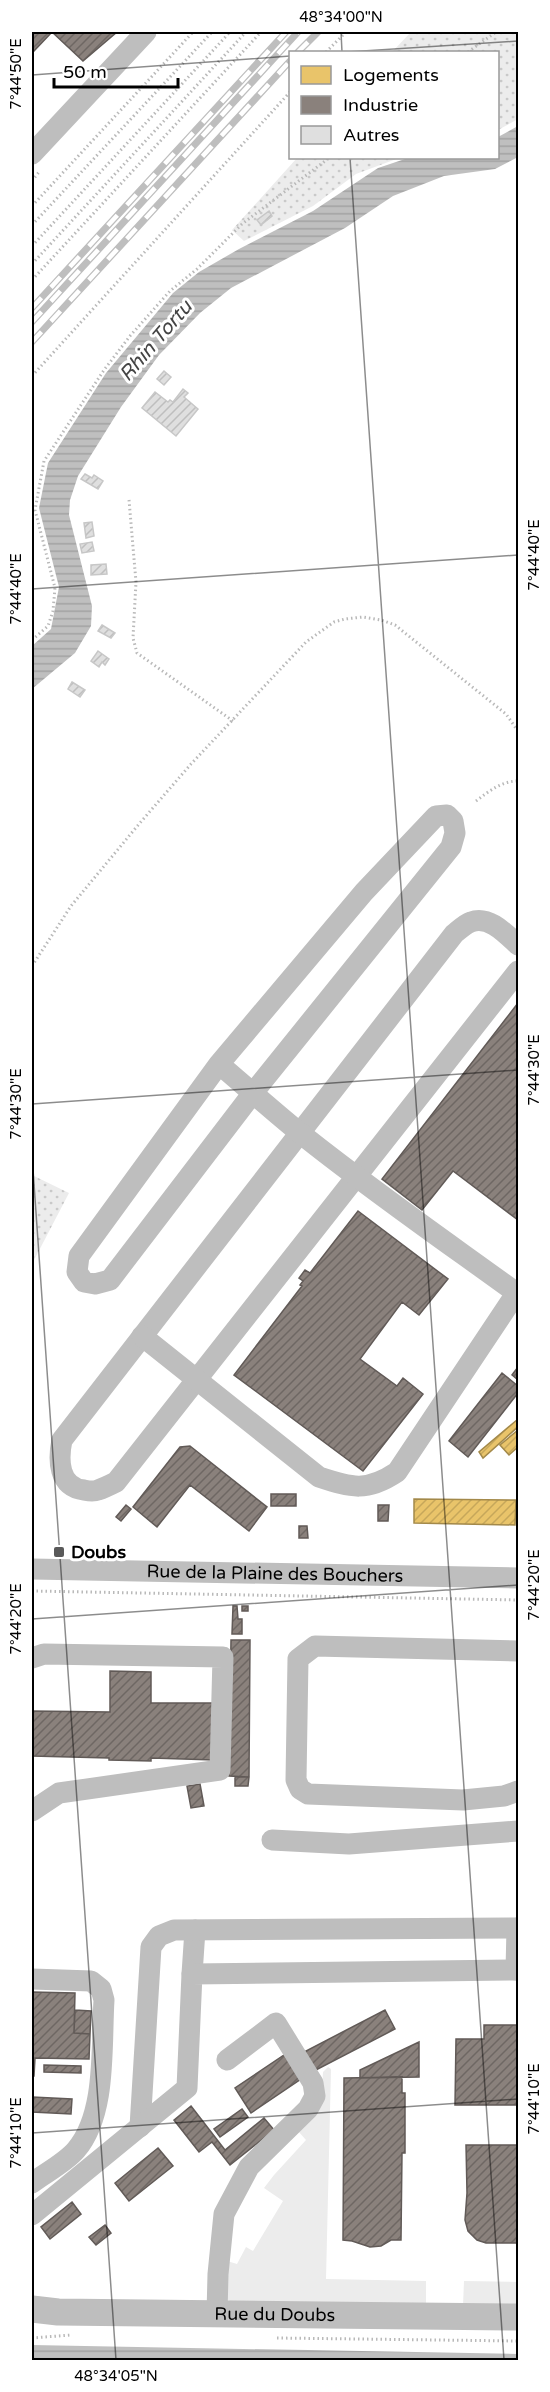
<svg xmlns="http://www.w3.org/2000/svg" width="550" height="2392" viewBox="0 0 550 2392" font-family="'Varela Round',sans-serif">
<defs>
<pattern id="garden-dots" width="8" height="8" patternUnits="userSpaceOnUse" patternTransform="scale(1.5)"><rect width="8" height="8" fill="#ececec"/><path d="M2 2h.1M6 6h.1" fill="none" stroke="#c9c9c9" stroke-width="1.8" stroke-linecap="round"/></pattern>
<pattern id="water-rules" width="6" height="5" patternUnits="userSpaceOnUse" patternTransform="scale(1.5)"><rect width="6" height="5" fill="#bfbfbf"/><path d="M0 2.5h6" fill="none" stroke="#a2a2a2"/></pattern>
<pattern id="homes-hatch" width="6" height="6" patternUnits="userSpaceOnUse" patternTransform="scale(1.5)"><rect width="6" height="6" fill="#e9c46a"/><path d="M-1 1l2-2M0 6l6-6M5 7l2-2" fill="none" stroke="#c6a75a"/></pattern>
<pattern id="industry-hatch" width="6" height="6" patternUnits="userSpaceOnUse" patternTransform="scale(1.5)"><rect width="6" height="6" fill="#8a817c"/><path d="M-1 1l2-2M0 6l6-6M5 7l2-2" fill="none" stroke="#6e6763"/></pattern>
<pattern id="building-hatch" width="6" height="6" patternUnits="userSpaceOnUse" patternTransform="scale(1.5)"><rect width="6" height="6" fill="#dfdfdf"/><path d="M-1 1l2-2M0 6l6-6M5 7l2-2" fill="none" stroke="#bebebe"/></pattern>
</defs>
<rect width="100%" height="100%" fill="#fff"/>
<path fill="#ececec" d="M328 2067 331 2069 326 2279 426 2281V2305L231 2303 223 2295 227 2261 237 2264 246 2247 253 2251 283 2201 264 2188 274 2175 306 2140 298 2131 322 2088 323 2072Z
M464 2281 518 2282V2306H463Z"/>
<path fill="url(#garden-dots)" d="M411 32H518V119L498 130V52H392Z
M297 158H399L356 174 313 206 244 241 232 230Z
M32 1175 69 1193 32 1264Z"/>
<path fill="url(#water-rules)" d="M518 126V157L495 169 444 176 393 196 345 228 231 288 200 313 159 355 121 407 78 476 70 500 69 515 92 606 91 626 75 653 32 689V646L51 629 59 587 39 508 48 463 106 373 173 293 199 272 239 249 313 211 378 168 408 158H498V137Z
M32 2345 518 2354V2360H32Z"/>
<path fill="url(#homes-hatch)" stroke="#a3894a" stroke-width="1.5" d="M518 1419V1427L483 1458 479 1452Z
M518 1430V1447L509 1455 500 1445Z
M414 1499 516 1500 515 1525 414 1523Z"/>
<path fill="url(#industry-hatch)" stroke="#615a57" stroke-width="1.5" d="M32 32H117L83 61 52 32 32 53Z
M518 1003V1220L453 1171 422 1210 382 1179Z
M358 1211 448 1279 419 1315 402 1302 360 1359 397 1386 403 1378 423 1394 363 1471 234 1375 302 1286 300 1285 303 1281 299 1278 305 1270 310 1273Z
M518 1367V1380L512 1375Z
M502 1373 518 1386V1393L468 1457 449 1441Z
M190 1446 267 1507 249 1531 190 1485 157 1527 133 1507 180 1447Z
M271 1494H296V1506H271Z
M126 1505 131 1509 121 1521 116 1517Z
M378 1505H389L388 1521H378Z
M299 1526H307L308 1538H299Z
M233 1606H237L238 1619H242V1634H232Z
M242 1606H248V1611H242Z
M231 1640H250L249 1777 229 1776Z
M110 1671 151 1672V1703H215L214 1760 151 1758V1761L109 1760V1758L32 1756V1711L110 1712Z
M235 1777H249L248 1786H235Z
M200 1784 204 1806 191 1808 187 1786Z
M32 1992 75 1993 74 2033 90 2034 89 2059 35 2058 34 2076H32Z
M75 2010 91 2011 90 2034 74 2033Z
M385 2010 395 2029 314 2071 304 2052Z
M484 2025H518V2105H455L456 2039H484Z
M419 2042V2077L360 2078V2070Z
M284 2055 301 2079 251 2113 235 2088Z
M44 2065 81 2066V2073L44 2072Z
M402 2077V2093H405V2153H402L401 2240H391L381 2246 370 2247 352 2241 343 2240 344 2078Z
M32 2097 72 2099 71 2114 32 2112Z
M191 2106 225 2150 264 2118 274 2130 230 2165 212 2142 199 2152 174 2120Z
M242 2109 248 2117 220 2137 214 2129Z
M466 2145H518V2243H486L477 2240 468 2231 465 2220 467 2193Z
M158 2148 173 2166 129 2201 115 2183Z
M72 2202 81 2214 50 2239 41 2227Z
M105 2225 111 2233 96 2245 89 2237Z"/>
<path fill="url(#building-hatch)" stroke="#c7c7c7" stroke-width="1.5" d="M269 211 272 216 261 225 257 220Z
M164 371 171 377 164 385 157 379Z
M183 389 188 393 184 397 198 409 176 436 142 408 155 392 168 402 170 400 173 402Z
M85 474 92 478 94 475 103 481 98 489 81 479Z
M92 522 94 536 86 538 84 523Z
M92 542 94 551 82 553 80 544Z
M106 564 107 574 91 575V565Z
M102 625 115 633 111 638 98 631Z
M98 651 109 659 105 665 102 662 99 667 91 661Z
M72 682 85 690 80 697 68 689Z"/>
<g fill="none" stroke-linecap="round" stroke-linejoin="round">
<path stroke="#b9b9b9" stroke-width="3" stroke-dasharray="1.5 3" stroke-linecap="butt" d="M326 52 346 32
M468 52 496 32
M32 181 39 172
M32 206 193 32
M32 225 212 32
M32 246 230 32
M32 264 246 32
M32 280 261 32
M32 376 290 92
M129 500 136 582 133 638 137 653 233 721
M32 640 48 626 53 611 55 588 35 510 44 461 104 370 130 336 170 291 197 269 242 224 329 158
M476 801C489 791 502 781 518 781
M32 966 71 906 139 824 191 764 306 642 334 622 345 619 363 617 381 620 395 625 506 714 518 731
M32 1591 518 1600
M32 2338 71 2335
M277 2338 518 2341"/>
<g stroke="#bebebe" stroke-width="21">
<path d="M32 154 146 32"/>
<path d="M518 945C506 934 489 915 471 922 465 924 459 930 454 934L62 1440C58 1459 58 1487 84 1490 89 1491 93 1492 98 1490 104 1488 110 1485 116 1482L518 971"/>
<path d="M219 1064 364 892 436 816 447 815 453 821 455 833 451 847 253 1093 110 1280 95 1284 84 1282 77 1272 79 1256 219 1064C246 1087 273 1111 300 1133 371 1190 445 1241 518 1294"/>
<path d="M142 1336 319 1477C352 1488 367 1492 397 1472L511 1301 518 1296"/>
<path id="s1" d="M32 1569 518 1578"/>
<path d="M518 1651 315 1646 298 1659 296 1780 300 1789 308 1794 463 1800 504 1796 518 1791"/>
<path d="M32 1658 44 1654 223 1657 220 1770 59 1793 32 1811"/>
<path d="M272 1840 349 1844 518 1831"/>
<path d="M516 1970 517 1928"/>
<path d="M192 1974 195 1930"/>
<path d="M32 1979 91 1981 101 1989 104 2000C101 2046 107 2114 76 2150 65 2163 45 2173 32 2183"/>
<path d="M140 2127 151 1947 159 1936 174 1930 518 1928"/>
<path d="M32 2215 187 2088 192 1974 518 1970"/>
<path d="M217 2314 218 2274 224 2214 249 2167 308 2109 315 2096 313 2083 276 2023 227 2060"/>
</g>
<path stroke="#bebebe" stroke-width="27" id="s2" d="M32 2309 58 2312 518 2317"/>
<defs>
<path id="rail" d="M298 52 318 32
M32 308 286 32
M32 322 298 32
M32 342 290 61"/>
</defs>
<use href="#rail" stroke="#bebebe" stroke-width="7"/>
<use href="#rail" stroke="#fff" stroke-width="4.5" stroke-dasharray="14" stroke-linecap="butt"/>
</g>
<path fill="none" stroke="#000" stroke-width="1.5" stroke-opacity="0.45" d="M341 32 342 52M347 52 518 41M32 75 290 56M350 158 504 2360M32 589 518 555M32 1104 518 1070M32 1155 116 2360M32 1619 518 1585M32 2133 518 2099"/>
<rect fill="#595959" stroke="#fff" stroke-width="2" x="53" y="1546" width="12" height="12" rx="3"/>
<g text-anchor="middle" dominant-baseline="central" stroke-width="6" stroke-linejoin="round" paint-order="stroke">
<g font-size="18" font-weight="bold" fill="#000" stroke="#fff" text-anchor="start">
<text x="71" y="1552">Doubs</text>
</g>
<g font-size="18" fill="#000" stroke="#fff">
<text stroke="none"><textPath href="#s1" startOffset="243">Rue de la Plaine des Bouchers</textPath></text>
<text stroke="none"><textPath href="#s2" startOffset="243">Rue du Doubs</textPath></text>
</g>
<g font-size="20" font-style="italic" fill="#444" stroke="#fff">
<text transform="translate(156 341) rotate(-49)">Rhin Tortu</text>
</g>
</g>
<rect width="550" height="2392" fill="none" stroke="#ffffff" stroke-width="66"/>
<rect x="289" y="51" width="210" height="108" fill="#ffffff" stroke="#999999" stroke-width="1.5"/>
<rect x="301" y="66" width="30" height="18" fill="#e9c46a" stroke="#999999" stroke-width="1.5"/>
<text x="343" y="81" font-size="18" fill="#000000">Logements</text>
<rect x="301" y="96" width="30" height="18" fill="#8a817c" stroke="#999999" stroke-width="1.5"/>
<text x="343" y="111" font-size="18" fill="#000000">Industrie</text>
<rect x="301" y="126" width="30" height="18" fill="#dfdfdf" stroke="#999999" stroke-width="1.5"/>
<text x="343" y="141" font-size="18" fill="#000000">Autres</text>
<path d="M54 78v9h124v-9" fill="none" stroke="#000000" stroke-width="3"/>
<text x="63" y="78" font-size="18" fill="#000000" stroke="#ffffff" stroke-width="4.5" paint-order="stroke">50 m</text>
<rect x="33" y="33" width="484" height="2326" fill="none" stroke="#000" stroke-width="2"/>
<g font-size="15" text-anchor="middle" fill="#000">
<text x="341" y="22">48°34'00"N</text>
<text transform="translate(16 74) rotate(-90)" y="5">7°44'50"E</text>
<text transform="translate(534 555) rotate(-90)" y="5">7°44'40"E</text>
<text transform="translate(16 589) rotate(-90)" y="5">7°44'40"E</text>
<text transform="translate(534 1070) rotate(-90)" y="5">7°44'30"E</text>
<text transform="translate(16 1104) rotate(-90)" y="5">7°44'30"E</text>
<text transform="translate(534 1585) rotate(-90)" y="5">7°44'20"E</text>
<text transform="translate(16 1619) rotate(-90)" y="5">7°44'20"E</text>
<text transform="translate(534 2099) rotate(-90)" y="5">7°44'10"E</text>
<text transform="translate(16 2133) rotate(-90)" y="5">7°44'10"E</text>
<text x="116" y="2381">48°34'05"N</text>
</g>
</svg>
